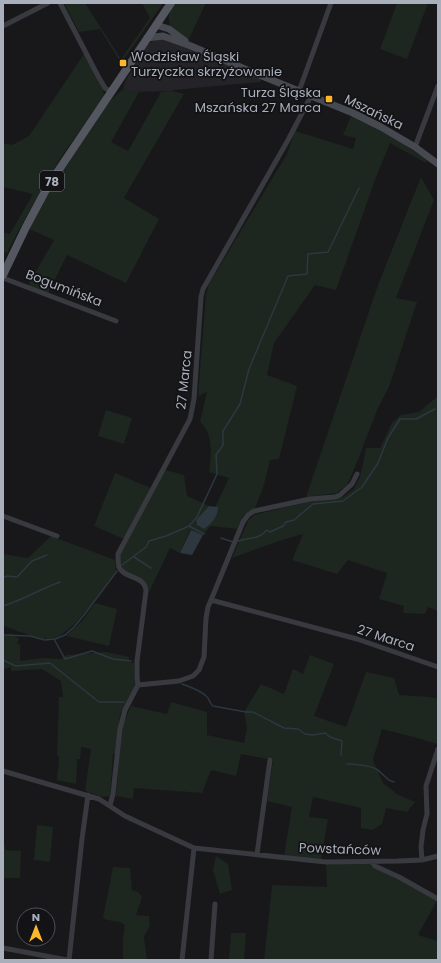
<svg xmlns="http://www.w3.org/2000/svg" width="441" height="963" viewBox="0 0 441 963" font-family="Poppins,sans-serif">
<rect width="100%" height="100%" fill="#18181b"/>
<path fill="#242428" d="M163 36 262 78 260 82 173 90 172 91 131 92 123 89 126 80 148 44Z"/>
<path fill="#1d261f" d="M64 3H85L121 59 150 18 142 3H163L124 59 122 65 100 29 79 32Z
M174 3H206L187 43C172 33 162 20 174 3Z
M397 3H428L407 59 380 49Z
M84 54 103 89 104 96 60 159 22 224 7 253 3 252V232L10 234 33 194 3 187V143L12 145 29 136Z
M123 89 131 92H139L111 142 128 151 161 92 172 91 184 94 124 198 159 219 126 283 67 255 47 295 27 287 54 240 29 229 51 189 111 100Z
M351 116C378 128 403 143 427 160L426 163 390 143 375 180 336 290 315 285 274 343 267 375 297 386 279 459 270 460 263 488 255 508 244 515 237 529 211 526 203 535 190 530 180 553 170 548 149 592 144 581 123 569 119 559 120 552 155 487 166 470 184 475 187 496 209 506 196 520 197 525 200 527 218 507H215L229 478 209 472C211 456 214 434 200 422L207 392 198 396 206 294 209 284 287 154 295 131 353 149 356 138 343 135Z
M421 177 434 200 396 298 417 302 389 387 378 408 353 472 347 485 337 493 306 497 378 285Z
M438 396V611L428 607 425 614 403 613 404 606 379 599 387 573 348 560 337 574 292 560 303 534 279 541 232 558 248 521 254 515 307 502 343 497 354 489 360 477 366 448H380L392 423 401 415 419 412Z
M106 410 132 418 124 444 98 436Z
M115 473 151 488 124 539 94 526Z
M51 536 115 560 116 571C104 587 70 640 48 639 34 638 18 631 4 626L3 628V554L28 558Z
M95 603 117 609 109 646 66 636 82 621Z
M11 633 19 639 17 644H20V661L43 658 61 659 66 655 106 652 129 657V662L134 663 135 683 133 693 120 714 116 754H113L110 796 103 797 85 791 91 749 81 747 80 759H77L76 784 57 780 59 757 57 756 59 697H63L61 681 42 669 11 671V667L3 670V636Z
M310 655 334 664 314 716 346 727 366 672 394 678 399 695 430 697 438 699 437 744 414 737 382 729 373 760 383 783 397 794 415 802 407 812 386 808 382 824 372 830 361 828V808L313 797 309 817 328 819 321 860 284 856 292 807 267 801 273 760 241 754 236 776 211 770 202 793 134 788 133 799 116 796 121 738 123 725 131 706 167 714 171 702 207 712V735L244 743 247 728 244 712 261 684 284 694 293 669 303 674Z
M37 825 53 827 50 862 34 860Z
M3 845H5V850L21 851 20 878H3Z
M216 856 228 864 232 890 220 894 213 870Z
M326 862H372L438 899 418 935 438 941 437 960H264L272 885 327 887Z
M113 867 130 868 132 890 138 892 142 897 136 915 149 916 150 925 144 937 147 960H123V939L125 925C118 919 112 923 103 918Z
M231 933H246L244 960H229Z"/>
<path fill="#2d3740" d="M209 506 218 507C218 516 211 525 204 529L197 525 196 520Z
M191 530 203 535 192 555 180 553Z"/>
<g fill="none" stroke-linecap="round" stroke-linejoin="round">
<path stroke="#2d3740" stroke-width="1.5" d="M189 526 204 534
M221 538 233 542
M238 541C249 537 257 541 267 530L270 532 283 526 286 522 294 520 313 504 343 501 362 487 378 463 388 438 400 419H416L435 409
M134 557 151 568
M122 565 146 547 149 541 166 536 189 526 197 517 217 474 216 455 223 445V431L240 404 249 369 288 276 307 274 308 254 328 252 359 188
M3 578 7 576 17 577 32 561 47 555
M3 606C23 600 40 589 60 582
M3 635 30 636 45 640 55 639 65 635 73 628 84 615 117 571
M54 639 65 659 92 651 113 659 131 661
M3 660 16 666 50 663 99 702H124
M182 684C190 687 200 690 206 696 210 699 209 703 213 706L246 712H253L284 728 298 729 305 734 313 735 325 733 330 737 342 741 341 755
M347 764C354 764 372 766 376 769 383 773 387 781 394 782"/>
<path stroke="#393a40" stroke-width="5" d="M60 3 98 76 105 88 111 92
M3 26 48 3
M299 91 331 3
M415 147 438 86
M3 278 116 321
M3 516 57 536
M211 600 243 522 248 515 254 511 310 499 335 497 340 495 352 484 357 474
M138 685 179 681 193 676 199 670 204 657 206 618 208 607 211 600 357 639 438 667
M3 771 99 799 125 816 194 848 326 862 398 861 422 860 438 856
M110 805 113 794 120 729 125 710 138 685 137 677V661L146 591C145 575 124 579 119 567 118 563 118 558 118 554L190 419 194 399 201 297 203 289 288 140 311 96
M257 854 270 760
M422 860 421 847 423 830 427 814 426 786 438 749
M372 862 375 866 399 877 438 899
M3 948 67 960
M69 960 82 839 88 795
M182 960 194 848
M211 960 215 904"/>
<path stroke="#464950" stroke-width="7" d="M156 25 169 29 185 41
M147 38 163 36 191 46 252 72 353 113 381 127 415 147 438 164"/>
<path stroke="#54575f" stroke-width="8" d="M3 275 26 227 48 186 171 3"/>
</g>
<g fill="#ffb62b" stroke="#131316" stroke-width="1.5">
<rect x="119" y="59" width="8" height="8" rx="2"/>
<rect x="325" y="95" width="8" height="8" rx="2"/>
</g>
<g text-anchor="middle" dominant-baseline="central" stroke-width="3.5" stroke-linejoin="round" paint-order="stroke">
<rect fill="#131316" stroke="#7c808a" stroke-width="1" x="40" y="171" width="24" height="20" rx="3"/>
<g font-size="12" font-weight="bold" fill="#a9afbb">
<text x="52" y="181">78</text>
</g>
<g font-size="13" fill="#a9afbb" stroke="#131316" text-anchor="start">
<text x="131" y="56">Wodzisław Śląski<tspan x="131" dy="15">Turzyczka skrzyżowanie</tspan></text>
<text x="321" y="92" text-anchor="end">Turza Śląska<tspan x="321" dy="15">Mszańska 27 Marca</tspan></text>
</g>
<g font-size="13" fill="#a9afbb" stroke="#131316">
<text transform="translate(374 112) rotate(26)">Mszańska</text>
<text transform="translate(64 288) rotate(21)">Bogumińska</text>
<text transform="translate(184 380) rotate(-84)">27 Marca</text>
<text transform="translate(386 638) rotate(18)">27 Marca</text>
<text transform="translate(340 849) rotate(2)">Powstańców</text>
</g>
</g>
<rect width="441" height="963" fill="none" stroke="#a9afbb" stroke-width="8"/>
<g transform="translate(36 927)"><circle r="19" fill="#131316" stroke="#4f5158"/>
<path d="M0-3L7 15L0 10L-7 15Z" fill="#ffb62b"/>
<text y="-6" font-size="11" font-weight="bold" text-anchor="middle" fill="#a9afbb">N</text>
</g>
</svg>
